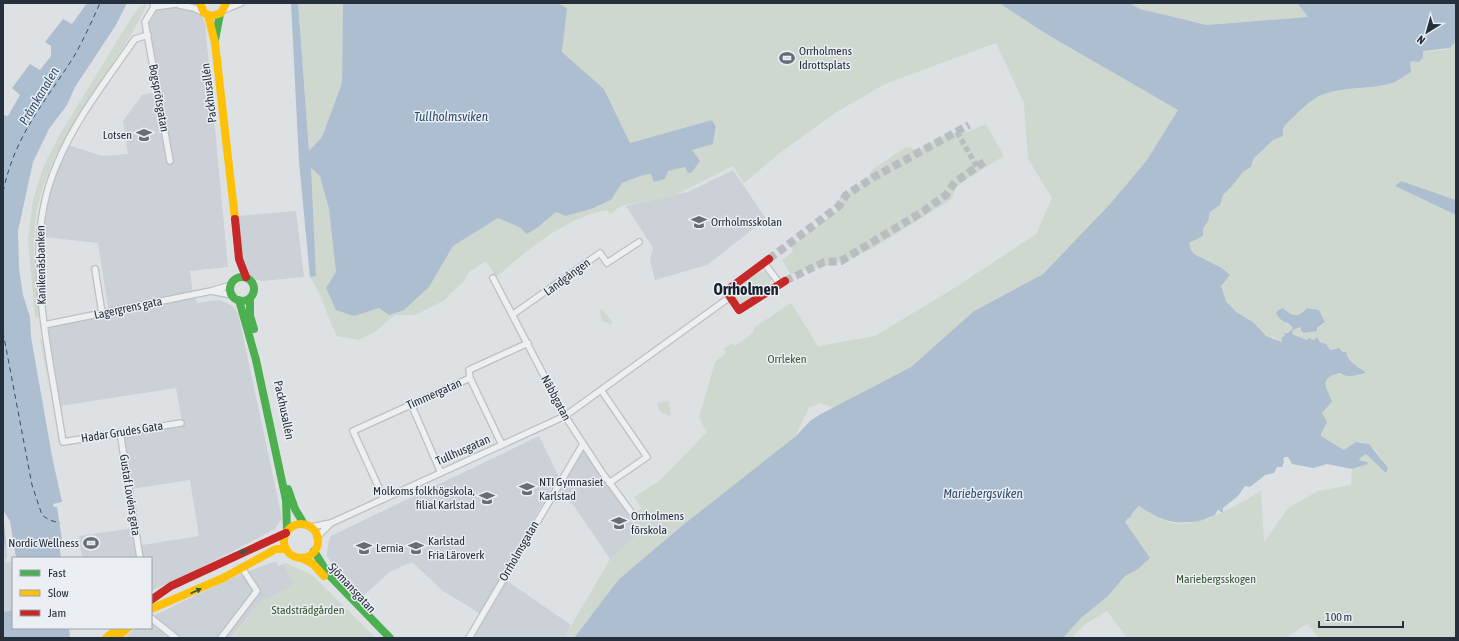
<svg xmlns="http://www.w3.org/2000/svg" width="1459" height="641" viewBox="0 0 1459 641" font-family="'Asap Condensed',sans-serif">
<rect width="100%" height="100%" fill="#dee1e4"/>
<path fill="#ccd0d7" d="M156 3H198L197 7 205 23 228 267 190 271 192 288 197 303 220 300 233 306 238 313 282 518 275 529 204 566 151 591V558H82L79 536 134 528 136 546 199 536 190 480 131 489 120 432 182 421 176 388 60 406 48 326 109 314 98 243 44 237V215L58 166 68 145 102 156 128 154 123 121 142 95 156 92 144 31 152 19Z
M733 170 766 219 707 265 655 280 650 259 653 248 626 206 688 192Z
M296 211 304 277 262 281 254 279 247 272 241 258 237 216Z
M539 436 558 475 484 609 506 580 571 625 564 638H467L481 614 443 591 412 562 391 571 363 596 336 569 327 556 328 543 331 536Z
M583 446 640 533 610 559 574 506 557 489Z
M3 536 8 562 13 561V610L3 612Z
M276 561 278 566 284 564 294 585 260 602 231 638H124L136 628H151V617L236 576Z"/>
<path fill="#cfd8cf" d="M298 3H343L342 83 322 137 309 151Z
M557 3H999L1048 35 1178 110 1147 160 1110 204 1043 274 974 311 911 367 833 408 821 403 809 407C805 418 799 426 796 436L683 525 619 579 574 638H564L610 559 640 533 630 516 642 508 634 497 659 481 707 432 699 418 715 362 726 353 724 349 732 343 735 346 752 334 755 327 791 303 818 346 875 336 956 287 1036 234 1052 198 1028 159 1024 103 996 43 885 84 835 113 780 153 744 183 733 166 673 196 621 206 610 214 607 210C564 218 529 249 496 277L486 261 469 272 464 281 449 295 445 300 415 315H395L375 332 359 340 337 336C327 317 322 294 310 277L316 276 310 168 320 176 329 209 336 272 354 315 379 308 429 287 453 246 498 218 521 228 544 224 548 218 556 212 566 216 591 209 611 200 622 183 643 175 651 174 654 182 665 179 667 171 685 167 691 150 713 144 717 128 712 120 630 143 604 89 562 52 567 8Z
M1129 3H1297L1308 17 1207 25 1140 9Z
M147 4C136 30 119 53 104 76 74 122 40 170 35 226 32 257 36 286 41 316L35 318 28 239 33 200 44 165 60 134 133 15 139 7Z
M1456 41V200L1401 181 1395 186 1456 215V638H1319L1307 624 1285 638H1127L1107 611 1083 626 1072 638H1063L1081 618 1108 596 1125 576 1147 561 1125 522 1128 518H1130L1133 512 1140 506C1149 513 1158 519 1169 522 1199 530 1236 505 1261 491L1264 542 1288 508 1318 491 1351 485 1352 469 1358 468 1365 461 1359 460 1363 454H1366L1386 472C1385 461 1371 440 1358 442 1352 444 1349 449 1344 450L1321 436 1322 431 1326 424 1322 413 1332 402 1326 390 1325 381C1334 369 1342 376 1354 376 1358 376 1359 374 1363 374L1362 369 1352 363 1341 349 1334 348 1330 350C1319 337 1318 342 1306 339 1301 338 1297 335 1292 334L1293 330 1301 327V331L1304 333 1307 331 1313 332 1325 323 1319 310 1307 308 1302 314 1296 316 1282 309 1280 310V318L1293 328 1288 333 1285 332 1282 342 1273 337 1269 338 1260 331 1253 322 1236 312 1226 301 1220 290 1221 286 1229 275 1222 268 1194 254 1191 250 1189 243 1200 237 1210 212 1223 195 1231 187 1237 178 1253 164 1254 158 1273 140 1283 136 1282 129 1285 125C1296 115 1309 100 1324 94 1347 86 1382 91 1402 78 1410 73 1407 66 1412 61H1419L1423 55V51L1445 50 1450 48Z
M986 124 1004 156 956 186 952 199 875 247 844 261 791 274 782 260 793 252 791 246 836 212 839 199 868 178 873 169 906 147 919 150 951 132 962 134Z
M761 271 767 273 771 279 769 288 744 304C737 303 732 295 735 289Z
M602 309 612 322 611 324 602 321 600 311Z
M40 339H42L50 396Z
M669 401 671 416 660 412 657 403Z
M286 563 312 575 376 638H232L260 602 294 585 284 564Z"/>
<path fill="#acbed0" d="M87 3H127L116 25 75 87 67 105 49 129 33 162 18 231 19 268 23 295 30 317 31 337 52 456 62 502 53 504 54 507H57L62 540 59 541 61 558H13L8 562 3 536V115L8 116 20 95 12 88 30 64 40 70 51 56V46L45 42 63 19 72 24Z
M291 3H298L309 151 322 137 342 83 343 3H557L567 8 562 52 604 89 630 143 712 120 716 127 713 144 692 150 700 161 692 172 688 173 685 167 668 171 665 179 654 182 651 174 643 175 622 183 611 200 591 209 566 216 556 212C544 221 540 228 526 234L521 228 498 218 453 246 429 287 404 310 389 315 379 308 354 316 336 310 326 288 336 272 329 209 320 176 311 168 316 276 310 277 299 162Z
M999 3H1129L1140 9 1207 25 1308 17 1297 3H1456V41L1450 48 1423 51V58L1419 62 1412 61 1410 63 1411 72C1405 75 1401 79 1395 82 1372 90 1347 86 1324 94 1310 99 1296 115 1285 125L1283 129V136L1273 140 1254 158 1251 167 1243 172 1231 187 1223 195 1220 205 1210 212 1208 221 1203 229V236L1189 243 1191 250 1194 254 1222 268 1230 275 1221 286 1226 301 1236 312 1253 322 1266 336 1282 342V337L1285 336 1284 333H1288L1293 328 1288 323C1283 322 1278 318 1276 313L1278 310 1283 308C1293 317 1298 318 1307 308L1319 310 1325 322 1317 328V331L1304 333 1301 331V327L1293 330 1292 334 1307 340 1308 338 1314 340 1317 337 1320 342 1326 344 1330 350 1339 348 1343 352H1346C1347 361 1357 366 1364 371L1365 373C1357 375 1349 379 1340 373 1337 374 1334 374 1331 376 1319 383 1330 393 1332 402L1322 413 1327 422 1321 434V436L1344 450 1356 442 1369 444 1388 468 1386 473 1366 454 1361 457 1359 460 1367 462 1368 464 1352 469 1327 464 1313 468 1292 464 1288 457H1286L1283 458 1284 462 1282 467H1277L1274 473 1265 475 1250 487 1245 486 1238 496 1223 508V513L1218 510 1214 516C1209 516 1205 520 1199 521 1172 525 1162 521 1139 506L1133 512 1130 518H1128L1125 522 1150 558 1138 569 1125 576 1108 596 1081 618 1063 638H574L619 579 683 525 796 436 810 421 819 415 911 367 974 311 1043 274 1110 204 1147 160 1178 110 1048 35Z
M1401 181 1456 200V215L1395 186Z
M13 610V628H69L70 638H3V612Z"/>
<path fill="#dee1e4" d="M3 510 10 521 16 558H13V561L6 563 5 559 7 558Z"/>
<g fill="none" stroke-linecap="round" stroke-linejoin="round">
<path stroke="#304f70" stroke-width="1" stroke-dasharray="5 4" stroke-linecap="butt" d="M3 192C15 135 43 105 73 58 83 41 92 21 100 3
M3 332 32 485 42 515 49 520 60 523"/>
<path stroke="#b9bdc2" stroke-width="5.5" stroke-dasharray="5.5 3" stroke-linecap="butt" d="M957 132 977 167"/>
<path stroke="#b9bdc2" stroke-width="8" stroke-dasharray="8 4" stroke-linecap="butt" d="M769 259 839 206 846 195 874 177 969 125
M785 281 824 262 841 261 922 212 946 195 955 182 984 162"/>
<defs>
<path id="street" d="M153 3 154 7 145 22 170 161
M179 5 194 8 204 13
M154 7 183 3
M224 10 241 3
M148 35 135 39 132 43C106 81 75 120 57 164 28 229 40 302 51 370 55 394 59 418 63 442L181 423
M764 263 780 284
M95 269 102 313
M493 278 565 416 601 471 631 512
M211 291 232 295
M512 315 600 253 607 263 639 242
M44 325 211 291 231 285
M601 390 647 457 609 483
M411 404 441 473
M120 432 140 558
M502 445 470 378 469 370 528 343
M384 499 353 431 470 378
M311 527 331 523 565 416 730 297
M317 537 331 523
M151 618 176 638
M221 638 257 591 242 568
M469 638 583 444"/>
</defs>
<use href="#street" stroke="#bdbfc2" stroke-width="8"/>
<use href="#street" stroke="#edeff0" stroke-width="5.5"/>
<path stroke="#4caf50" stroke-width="8" d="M215 40 220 14
M230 289a12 12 0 1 1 24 0a12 12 0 1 1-24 0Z
M250 298V316L254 329
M239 300 256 360 286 500 287 530
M288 489 295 509 304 524
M314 551 328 574 390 638"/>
<path stroke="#ffc107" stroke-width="8" d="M200 3 204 13 212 16 221 13 226 3
M208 15 215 43 235 219
M284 541a17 17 0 1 1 34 0a17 17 0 1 1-34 0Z
M302 558 313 564 324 576
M151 609 223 578 276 549H286
M106 638 118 628
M116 638 128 628"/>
<path stroke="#c62828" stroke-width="8" d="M235 219 239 259 246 277
M769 259 726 291 739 310 785 281
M151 600 171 586 286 533"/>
</g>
<defs><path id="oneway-solid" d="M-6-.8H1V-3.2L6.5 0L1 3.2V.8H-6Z"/></defs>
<g fill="#335c43">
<use href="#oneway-solid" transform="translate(245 551) rotate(155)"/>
<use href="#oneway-solid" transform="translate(196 591) rotate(-25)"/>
</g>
<defs>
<symbol id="stadium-bare" viewBox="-9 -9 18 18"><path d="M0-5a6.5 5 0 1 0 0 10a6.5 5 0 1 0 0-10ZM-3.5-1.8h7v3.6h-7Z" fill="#666d77" stroke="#ebeff4" stroke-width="2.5" paint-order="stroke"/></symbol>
<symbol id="school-bare" viewBox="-9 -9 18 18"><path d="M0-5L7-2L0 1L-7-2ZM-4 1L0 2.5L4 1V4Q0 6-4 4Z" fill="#666d77" stroke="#ebeff4" stroke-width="2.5" paint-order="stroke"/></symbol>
</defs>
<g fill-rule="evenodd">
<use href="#stadium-bare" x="776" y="47" width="22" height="22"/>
<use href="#school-bare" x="133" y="124" width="22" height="22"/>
<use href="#school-bare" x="688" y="211" width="22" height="22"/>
<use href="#school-bare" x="516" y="478" width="22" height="22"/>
<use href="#school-bare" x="476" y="487" width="22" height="22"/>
<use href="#school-bare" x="608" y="512" width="22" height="22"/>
<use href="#stadium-bare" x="80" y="532" width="22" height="22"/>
<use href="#school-bare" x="353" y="537" width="22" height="22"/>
<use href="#school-bare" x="405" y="537" width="22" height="22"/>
</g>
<g text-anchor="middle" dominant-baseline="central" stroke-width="3" stroke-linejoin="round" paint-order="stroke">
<g font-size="12" fill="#262f3c" stroke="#ebeff4" text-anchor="start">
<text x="799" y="51">Orrholmens<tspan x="799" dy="14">Idrottsplats</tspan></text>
<text x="132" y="135" text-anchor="end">Lotsen</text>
<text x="711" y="222">Orrholmsskolan</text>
<text x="539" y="482">NTI Gymnasiet<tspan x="539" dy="14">Karlstad</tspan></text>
<text x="475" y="491" text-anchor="end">Molkoms folkhögskola,<tspan x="475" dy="14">filial Karlstad</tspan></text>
<text x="631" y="516">Orrholmens<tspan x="631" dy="14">förskola</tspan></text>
<text x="428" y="541">Karlstad<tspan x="428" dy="14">Fria Läroverk</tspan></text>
<text x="79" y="543" text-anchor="end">Nordic Wellness</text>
<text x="376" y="548">Lernia</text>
</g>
<g font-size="12" fill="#262f3c" stroke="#ebeff4">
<text transform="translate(209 93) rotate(-97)">Packhusallén</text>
<text transform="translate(159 98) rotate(80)">Bogsprötsgatan</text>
<text transform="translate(41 265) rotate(-91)">Kanikenäsbanken</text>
<text transform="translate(567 277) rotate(-36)">Landgången</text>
<text transform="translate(128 308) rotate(-12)">Lagergrens gata</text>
<text transform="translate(434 394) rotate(-24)">Timmergatan</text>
<text transform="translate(556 398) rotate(62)">Näbbgatan</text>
<text transform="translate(284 410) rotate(78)">Packhusallén</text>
<text transform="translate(122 432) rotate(-9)">Hadar Grudes Gata</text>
<text transform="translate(463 450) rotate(-24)">Tullhusgatan</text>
<text transform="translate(130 495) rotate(81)">Gustaf Lovéns gata</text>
<text transform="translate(519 551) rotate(-60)">Orrholmsgatan</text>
<text transform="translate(352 588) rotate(47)">Sjömansgatan</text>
</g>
<g font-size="12" fill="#3b5833" stroke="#ebeff4">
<text x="787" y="359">Orrleken</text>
<text x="1216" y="579">Mariebergsskogen</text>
<text x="308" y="610">Stadsträdgården</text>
</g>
<g font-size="13" font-style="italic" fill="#304f70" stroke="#ebeff4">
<text transform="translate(39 96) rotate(-59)">Pråmkanalen</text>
<text x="451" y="116">Tullholmsviken</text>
<text x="983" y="493">Mariebergsviken</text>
</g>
<g font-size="16" font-weight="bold" fill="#18202d" stroke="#ebeff4">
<text x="746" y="289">Orrholmen</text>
</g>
</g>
<rect width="1459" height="641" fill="none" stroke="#262f3c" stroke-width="8"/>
<rect x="12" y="557" width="140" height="72" fill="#ebeff4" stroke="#9ca2aa"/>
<rect x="20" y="570" width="20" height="6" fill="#4caf50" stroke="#9ca2aa"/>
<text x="48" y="577" font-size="12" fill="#262f3c">Fast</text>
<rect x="20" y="590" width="20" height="6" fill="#ffc107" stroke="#9ca2aa"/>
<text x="48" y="597" font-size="12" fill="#262f3c">Slow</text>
<rect x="20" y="610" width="20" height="6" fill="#c62828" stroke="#9ca2aa"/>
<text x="48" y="617" font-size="12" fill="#262f3c">Jam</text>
<g transform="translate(1427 32) rotate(217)" stroke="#ebeff4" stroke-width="3" paint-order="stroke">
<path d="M0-3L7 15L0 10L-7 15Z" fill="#262f3c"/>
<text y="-6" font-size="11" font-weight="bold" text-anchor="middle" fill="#262f3c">N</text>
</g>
<path d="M1319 621v6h84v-6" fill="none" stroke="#262f3c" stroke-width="2"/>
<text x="1325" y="621" font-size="12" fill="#262f3c" stroke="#ebeff4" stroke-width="3" paint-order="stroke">100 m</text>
</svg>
